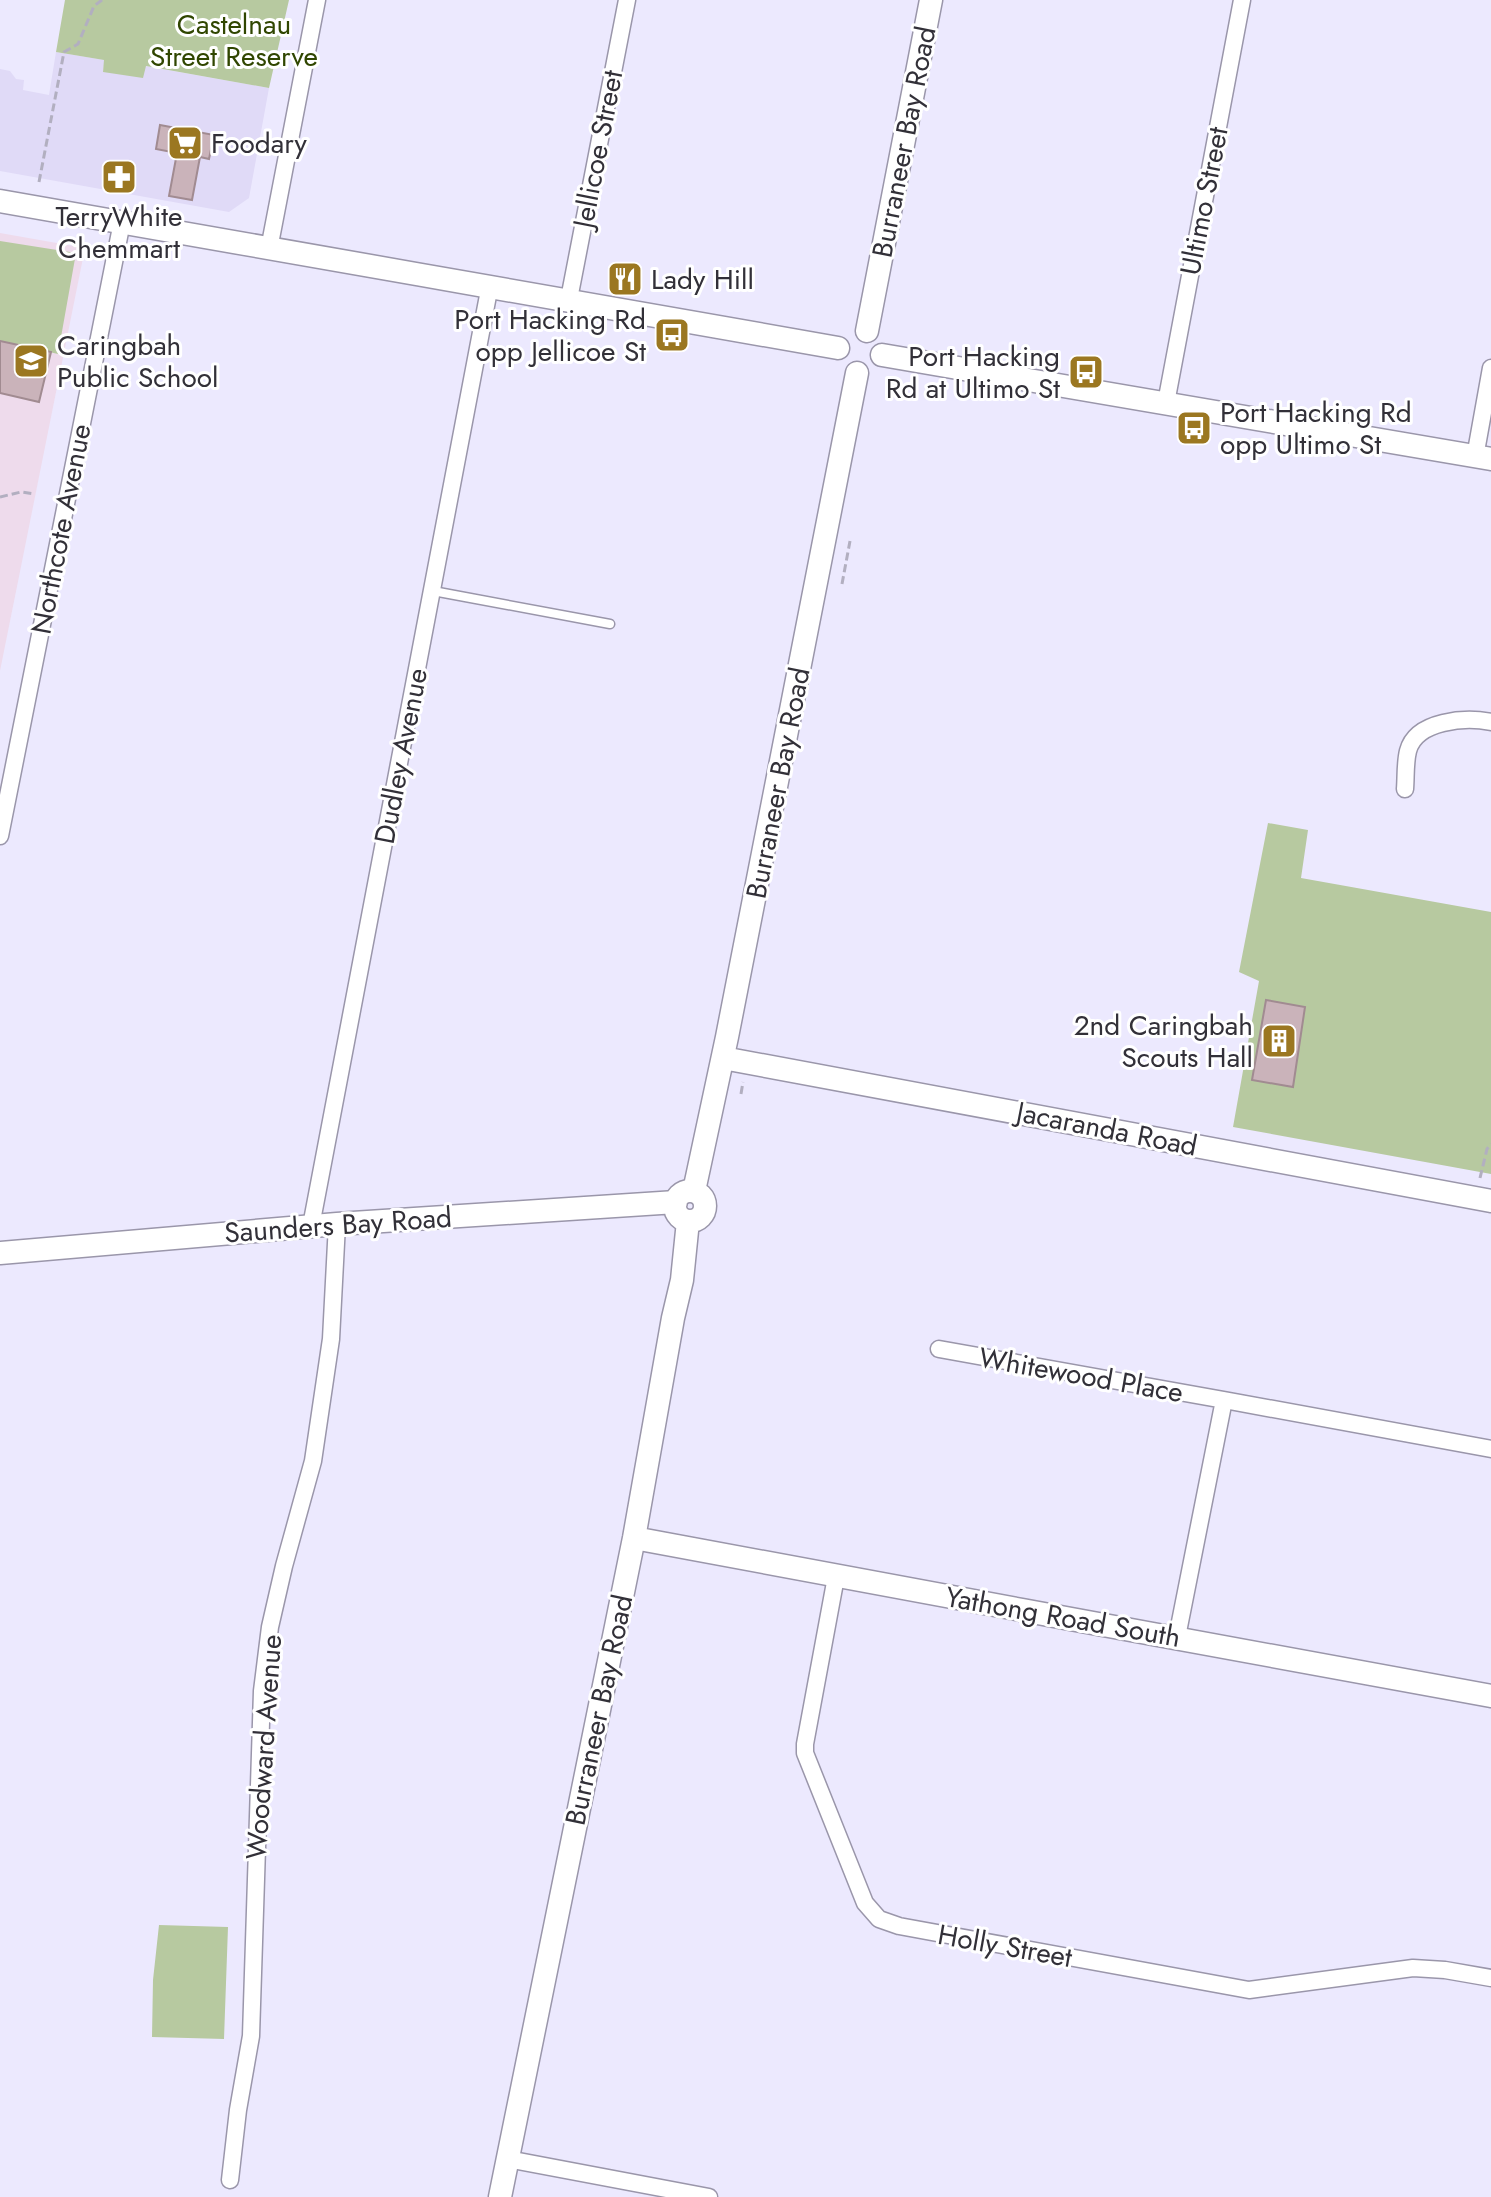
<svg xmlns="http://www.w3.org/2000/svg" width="1491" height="2197" viewBox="0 0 1491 2197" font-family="Jost,sans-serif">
<rect width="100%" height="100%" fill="#ece9fe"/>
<path fill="#e0daf7" d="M56 52 105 60 103 71 145 66 269 88 249 198 229 212 0 171V69L10 71 16 79 24 80 23 90 49 95Z"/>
<path fill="#eedbec" d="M0 233 85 248 0 671Z"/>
<path fill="#b7c9a0" d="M65 0H289L269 88 146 66 143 78 103 72 104 60 56 52Z
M0 241 76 253 58 354 0 341Z
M1268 823 1308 830 1301 878 1491 912V1174L1233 1127 1259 981 1239 972Z
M159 1925 228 1927 224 2039 152 2037 153 1980Z"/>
<path fill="#cab3ba" stroke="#a18b91" stroke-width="2" d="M160 125 214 135 209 159 200 157 192 200 169 196 177 153 156 149Z
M0 341 51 352 39 402 0 393Z
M1266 1000 1305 1007 1293 1087 1252 1080Z"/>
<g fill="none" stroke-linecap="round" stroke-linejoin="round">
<defs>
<path id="lane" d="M433 591 610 624"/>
<path id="street" d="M269 249 317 0
M569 299 627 0
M1166 403 1242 0
M1475 457 1491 368
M1405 789C1406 777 1405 763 1408 751 1416 720 1466 717 1491 722
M0 836 122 222
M311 1226 490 285
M939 1349 1224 1400
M836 1577 805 1744V1753L865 1903 879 1919 899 1926 1249 1990 1413 1968 1445 1970 1491 1978
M1177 1637 1224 1400 1491 1449
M508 2159 709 2197
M230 2180 238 2110 251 2036 262 1691 270 1627 284 1566 313 1461 331 1339 337 1224"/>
<path id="secondary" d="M0 201C279 252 559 297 838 348
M867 331 931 0
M882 355 1491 459
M723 1058 1491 1201
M694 1191 727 1037 857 373
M675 1206a15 15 0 1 1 30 0a15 15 0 1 1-30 0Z
M0 1253 337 1224 676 1202
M634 1538C919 1593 1206 1642 1491 1696
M500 2197 634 1538 673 1318 682 1280 688 1221"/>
</defs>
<use href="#lane" stroke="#9a96aa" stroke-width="11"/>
<use href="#street" stroke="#9a96aa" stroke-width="19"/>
<use href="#secondary" stroke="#9a96aa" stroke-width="25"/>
<path stroke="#b2afc0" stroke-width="3" stroke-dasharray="8 4" stroke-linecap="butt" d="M39 182 64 52 78 44 94 6 102 0
M0 497 21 492 35 494
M842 584 850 541
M741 1094 743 1082
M1480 1178 1487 1149 1491 1144"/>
<use href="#lane" stroke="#fff" stroke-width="8"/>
<use href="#street" stroke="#fff" stroke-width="16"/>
<use href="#secondary" stroke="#fff" stroke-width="22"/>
</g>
<defs>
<symbol id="supermarket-square" viewBox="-11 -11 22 22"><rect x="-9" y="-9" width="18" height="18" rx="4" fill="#9b7721" stroke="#fff"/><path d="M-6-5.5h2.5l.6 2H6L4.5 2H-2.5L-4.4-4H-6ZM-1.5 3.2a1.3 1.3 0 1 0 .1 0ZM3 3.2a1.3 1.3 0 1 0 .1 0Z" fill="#fff"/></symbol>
<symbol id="pharmacy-square" viewBox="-11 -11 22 22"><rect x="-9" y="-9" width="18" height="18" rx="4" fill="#9b7721" stroke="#fff"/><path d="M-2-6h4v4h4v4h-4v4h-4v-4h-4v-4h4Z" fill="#fff"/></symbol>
<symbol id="restaurant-square" viewBox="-11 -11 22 22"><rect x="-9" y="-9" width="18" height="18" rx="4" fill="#9b7721" stroke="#fff"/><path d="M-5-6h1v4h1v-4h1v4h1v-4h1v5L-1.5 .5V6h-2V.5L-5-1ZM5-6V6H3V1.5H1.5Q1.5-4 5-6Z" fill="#fff"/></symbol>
<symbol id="bus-square" viewBox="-11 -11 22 22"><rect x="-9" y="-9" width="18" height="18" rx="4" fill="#9b7721" stroke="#fff"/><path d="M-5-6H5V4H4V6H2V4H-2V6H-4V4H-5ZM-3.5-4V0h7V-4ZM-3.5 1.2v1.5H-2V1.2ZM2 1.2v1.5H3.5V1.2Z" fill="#fff"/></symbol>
<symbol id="school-square" viewBox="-11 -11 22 22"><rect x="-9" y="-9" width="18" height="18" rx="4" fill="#9b7721" stroke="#fff"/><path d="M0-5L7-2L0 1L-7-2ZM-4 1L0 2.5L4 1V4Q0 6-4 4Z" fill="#fff"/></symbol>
<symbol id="building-square" viewBox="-11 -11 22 22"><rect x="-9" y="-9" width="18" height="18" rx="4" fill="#9b7721" stroke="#fff"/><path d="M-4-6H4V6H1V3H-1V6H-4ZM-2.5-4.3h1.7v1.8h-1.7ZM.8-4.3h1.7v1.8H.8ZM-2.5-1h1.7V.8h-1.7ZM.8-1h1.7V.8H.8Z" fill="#fff"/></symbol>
</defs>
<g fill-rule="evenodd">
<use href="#supermarket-square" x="165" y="123" width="40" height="40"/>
<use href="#pharmacy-square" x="99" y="157" width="40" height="40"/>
<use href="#restaurant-square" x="605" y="259" width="40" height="40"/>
<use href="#bus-square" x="652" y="315" width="40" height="40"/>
<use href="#school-square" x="11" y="341" width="40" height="40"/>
<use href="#bus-square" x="1066" y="352" width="40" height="40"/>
<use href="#bus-square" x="1174" y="408" width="40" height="40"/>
<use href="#building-square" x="1259" y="1021" width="40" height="40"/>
</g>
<g text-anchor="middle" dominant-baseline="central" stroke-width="6" stroke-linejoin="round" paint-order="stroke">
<g font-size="28" fill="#304600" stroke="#fff">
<text x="234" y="24">Castelnau<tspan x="234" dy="32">Street Reserve</tspan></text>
</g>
<g font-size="28" fill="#323038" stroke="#fff">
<text transform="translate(904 142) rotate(-79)">Burraneer Bay Road</text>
<text transform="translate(598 149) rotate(-79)">Jellicoe Street</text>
<text transform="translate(1204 201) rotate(-79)">Ultimo Street</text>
<text transform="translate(61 529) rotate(-79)">Northcote Avenue</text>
<text transform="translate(401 756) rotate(-79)">Dudley Avenue</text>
<text transform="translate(778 783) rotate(-79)">Burraneer Bay Road</text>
<text transform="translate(1107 1129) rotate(11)">Jacaranda Road</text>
<text transform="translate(338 1225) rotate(-4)">Saunders Bay Road</text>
<text transform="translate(1081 1375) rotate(10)">Whitewood Place</text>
<text transform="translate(1063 1617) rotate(10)">Yathong Road South</text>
<text transform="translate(599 1710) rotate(-78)">Burraneer Bay Road</text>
<text transform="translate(264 1747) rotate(-86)">Woodward Avenue</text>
<text transform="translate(1005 1946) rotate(10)">Holly Street</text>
</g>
<g font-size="28" fill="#323038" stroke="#fff" text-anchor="start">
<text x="211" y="143">Foodary</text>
<text x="119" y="216" text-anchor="middle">TerryWhite<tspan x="119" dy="32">Chemmart</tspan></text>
<text x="651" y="279">Lady Hill</text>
<text x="646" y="319" text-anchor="end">Port Hacking Rd<tspan x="646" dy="32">opp Jellicoe St</tspan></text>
<text x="57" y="345">Caringbah<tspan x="57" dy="32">Public School</tspan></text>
<text x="1060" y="356" text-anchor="end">Port Hacking<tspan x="1060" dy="32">Rd at Ultimo St</tspan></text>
<text x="1220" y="412">Port Hacking Rd<tspan x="1220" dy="32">opp Ultimo St</tspan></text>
<text x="1253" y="1025" text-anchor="end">2nd Caringbah<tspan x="1253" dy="32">Scouts Hall</tspan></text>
</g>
</g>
</svg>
